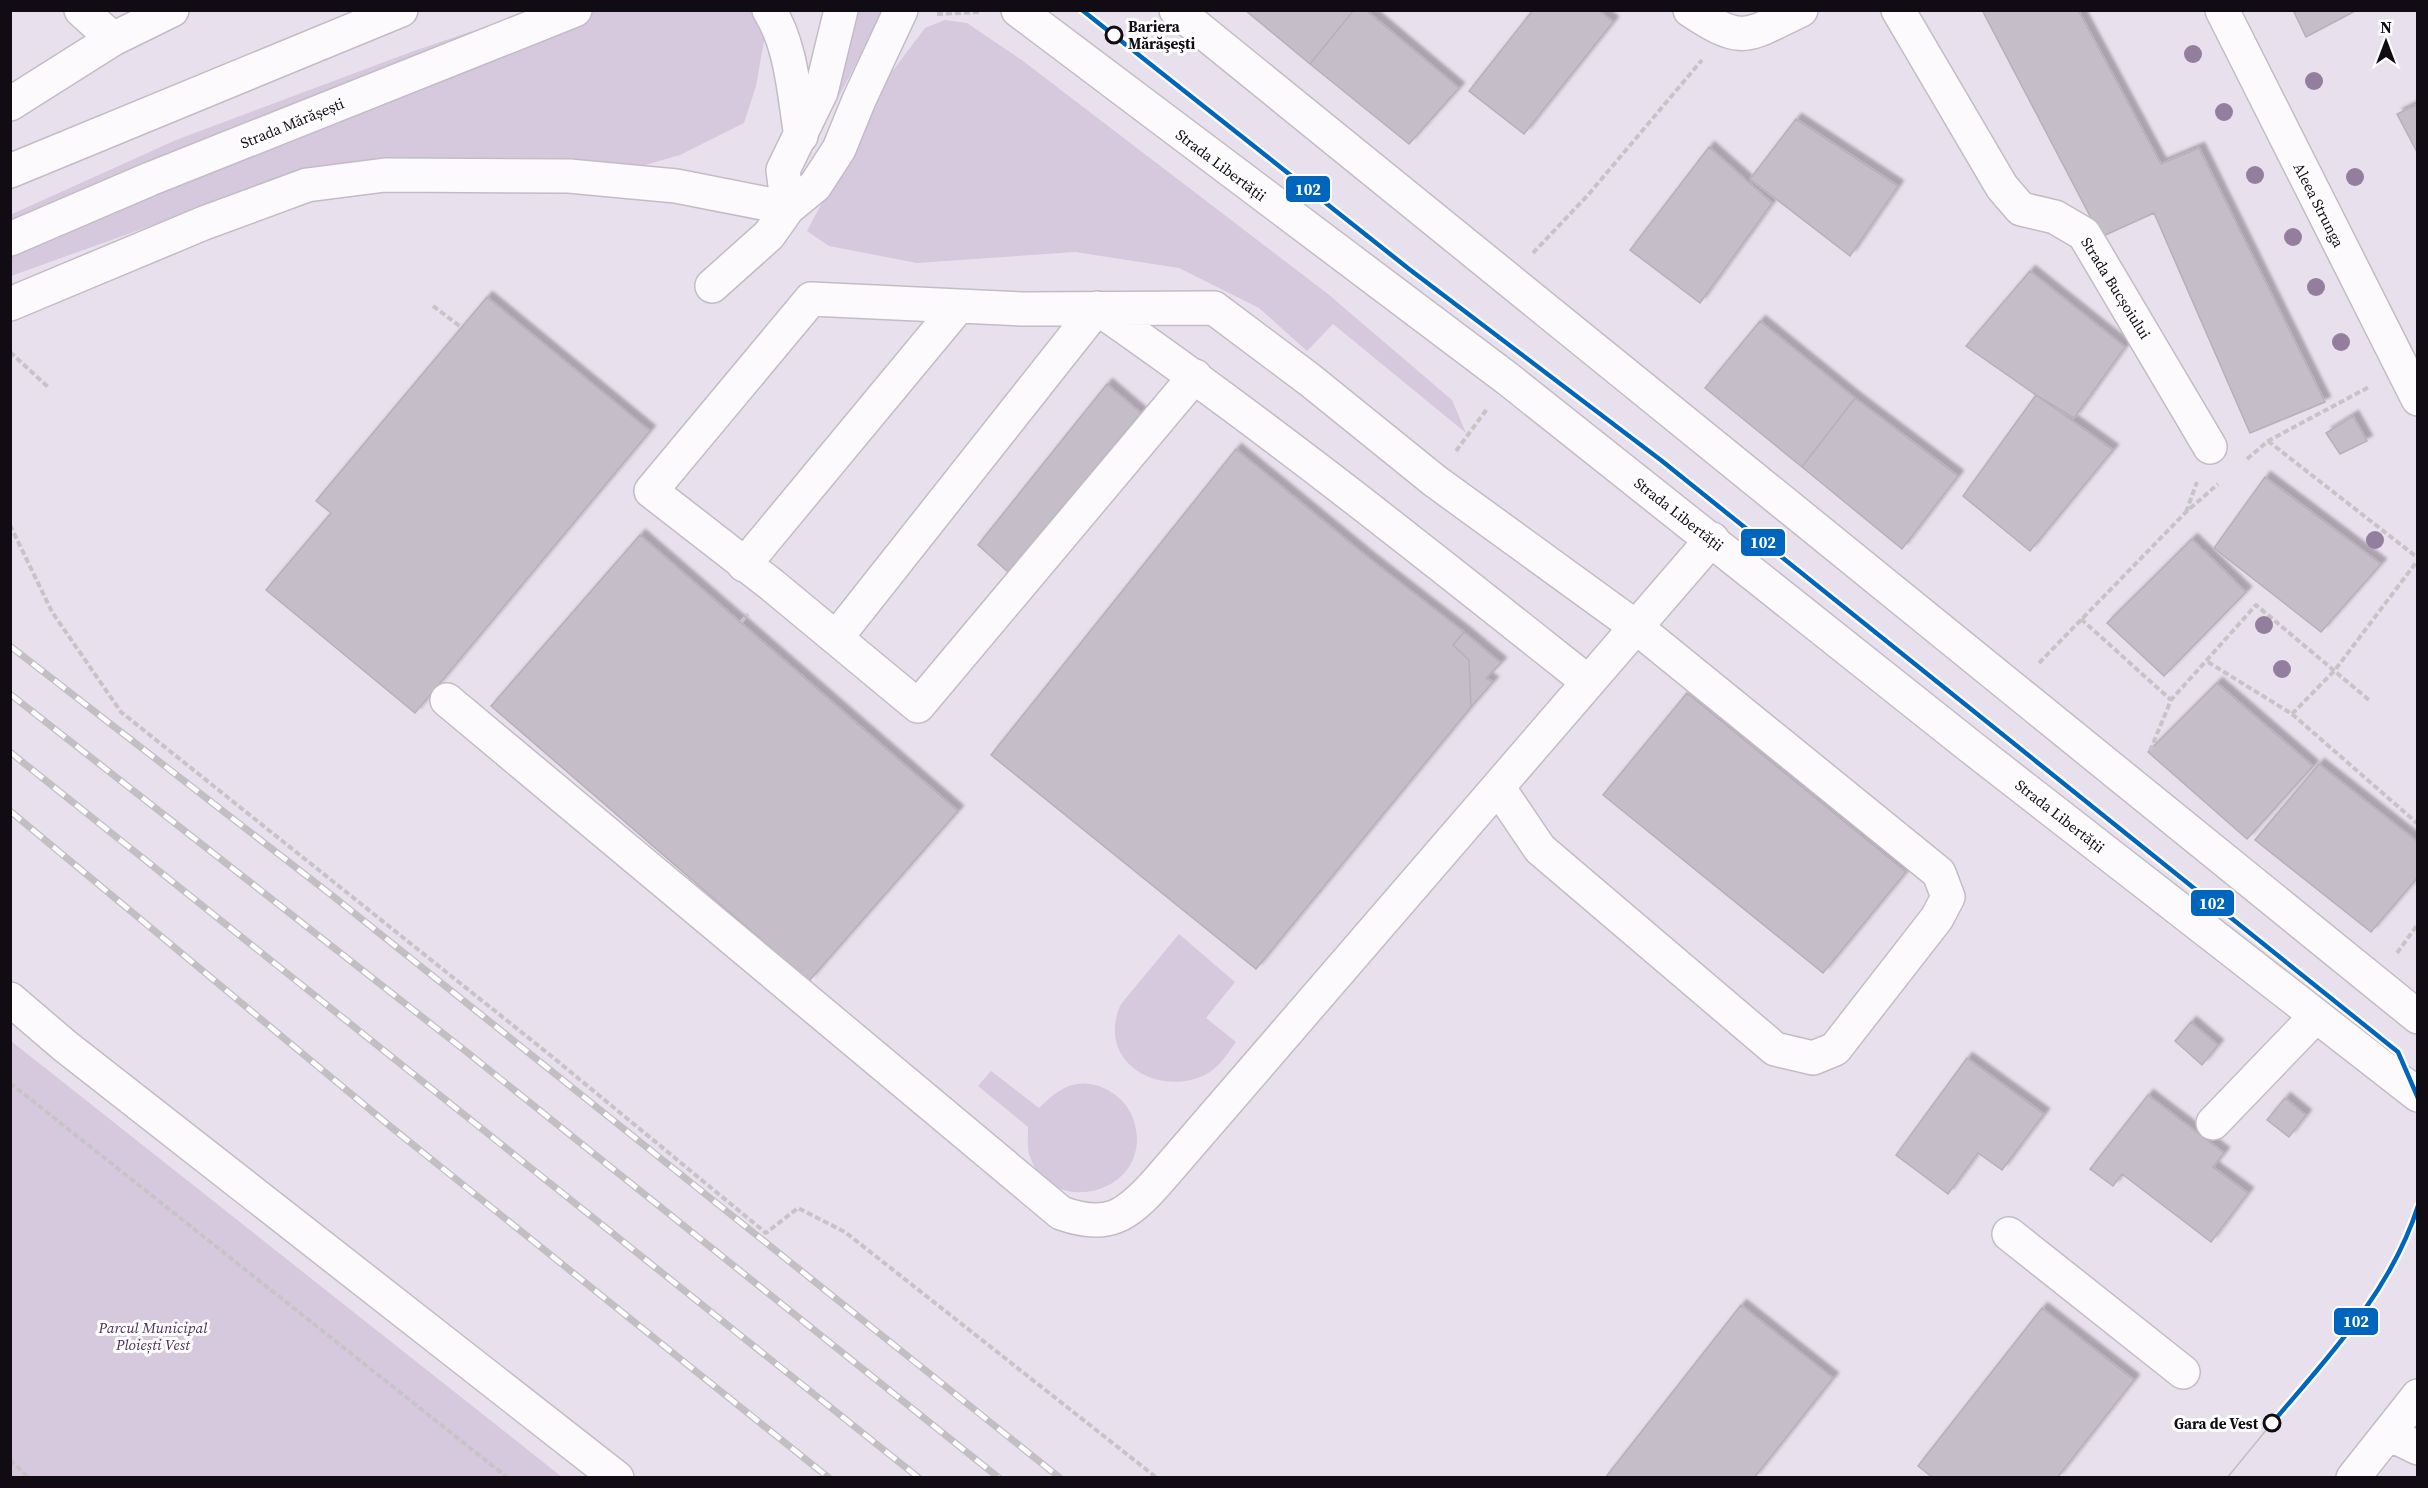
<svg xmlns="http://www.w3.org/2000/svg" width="2428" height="1488" viewBox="0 0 2428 1488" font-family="'Source Serif 4',serif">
<defs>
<filter id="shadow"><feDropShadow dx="5.5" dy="-5.5" stdDeviation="1.5" flood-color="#0004"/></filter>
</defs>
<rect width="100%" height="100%" fill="#e9e0ed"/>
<path fill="#d6c8dd" d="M531 11H754L765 35 756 86 744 123 680 155 631 169 453 158 306 170 11 276 10 215 176 140 411 52Z
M854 11H884L829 115Z
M945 20 967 23 1023 61 1328 294 1452 400 1466 433 1333 324 1307 351 1259 308 1179 268 1075 252 917 263 829 246 807 231 891 73 925 28Z
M1179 934 1235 982 1206 1018 1236 1042C1227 1054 1219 1068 1205 1075 1156 1098 1095 1060 1121 1004Z
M11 1041 562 1477H11Z
M991 1071 1039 1108C1057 1090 1073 1078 1099 1086 1117 1093 1131 1106 1135 1125 1152 1193 1050 1221 1029 1154 1027 1146 1028 1135 1028 1127L978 1086Z"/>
<path fill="#c5bec9" stroke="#b7b0ba" stroke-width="1.5" filter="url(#shadow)" d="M1245 10H1354L1310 64Z
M1354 10H1366L1459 88 1409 144 1310 64Z
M1533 10H1599L1613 22 1524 134 1469 91Z
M1982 10H2078L2161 164 2199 148 2325 402 2250 433 2154 213 2101 237Z
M2293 10H2357L2306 37Z
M2418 104V154L2397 114Z
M1796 119 1898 186 1850 256 1750 179Z
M1709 147 1772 203 1700 303 1630 250Z
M2030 271 2125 347 2074 418 2036 395 1966 346Z
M487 297 650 431 415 713 266 590 331 513 316 501Z
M1760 321 1855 398 1802 467 1705 388Z
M1107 384 1141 413 1008 572 978 545Z
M2036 395 2113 450 2030 551 1963 496Z
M1855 398 1958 476 1902 549 1802 467Z
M2353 416 2367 441 2340 454 2326 433Z
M1236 449 1370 559 1464 632 1453 645 1469 660 1471 707 1256 969 991 755Z
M2265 477 2381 564 2321 632 2214 548Z
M640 535 958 811 809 981 491 706Z
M2192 539 2246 592 2164 676 2107 623Z
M1464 632 1501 663 1486 678 1493 682 1471 707 1469 660 1453 645Z
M2217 683 2313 766 2247 839 2148 752Z
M1687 693 1906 872 1823 973 1603 795Z
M2319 764 2418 842V877L2371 932 2255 840Z
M2191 1022 2218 1045 2202 1065 2175 1041Z
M1967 1058 2044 1114 2002 1170 1978 1153 1948 1194 1896 1155Z
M2148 1095 2224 1153 2213 1167 2248 1193 2211 1242 2122 1174 2113 1186 2090 1169Z
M2285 1098 2306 1115 2289 1137 2267 1120Z
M1741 1305 1833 1378 1754 1478H1605Z
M2042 1308 2134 1380 2057 1478H1933L1918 1466Z"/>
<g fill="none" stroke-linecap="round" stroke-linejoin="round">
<defs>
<path id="minor" d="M81 10 113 39
M1690 10C1744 46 1746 36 1801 10
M1898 10 2002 187 2021 209 2055 217 2084 234 2210 447
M2222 10 2418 399
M10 104 113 39 172 10
M788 208 783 170 821 92 841 10
M712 286 769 235 788 208 815 186 839 149 859 100 901 10
M10 304 204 223 307 185 385 175 569 176 676 186 788 208
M1195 376 918 706 772 585 651 491 811 299 1023 309 1214 308 1310 380 1435 481 1636 627 1939 873 1948 897 1937 918 1835 1049 1813 1058 1775 1049 1540 849 1498 787
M744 565 957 308
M836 638 1097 308C1266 425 1427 554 1588 682
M447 700 1061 1213C1108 1230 1127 1216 1158 1181L1712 539
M10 999 65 1046 617 1478
M2213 1123 2316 1016
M2009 1234 2183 1372
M2389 1434 2418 1448
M2353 1478 2418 1396"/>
<path id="major" d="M769 10C792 46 794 95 801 136
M1018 10 1508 379 1971 747 2418 1095
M1176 10 2418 1017
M10 171 401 10
M10 239 150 179 575 10"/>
</defs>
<use href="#minor" stroke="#c3bcc6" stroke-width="36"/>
<use href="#major" stroke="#c3bcc6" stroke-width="36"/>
<path stroke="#c7c4c8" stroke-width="4" stroke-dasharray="6 3" stroke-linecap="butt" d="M937 14 981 12
M1533 253 1588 195 1702 60
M433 306 461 327
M10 352 49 388
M2268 441 2418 558
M1456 451 1487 409
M2247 459 2268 441 2369 387
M2186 512 2197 482
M10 525 52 612 121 712 550 1055 766 1233 798 1208 845 1232 1157 1478
M2081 619 2171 700
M741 622 748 614
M2208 662 2292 714 2418 824
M2039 663 2186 512 2218 484
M2292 714 2335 670 2418 560
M2150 751 2171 700 2256 605 2369 700
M2397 953 2418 924
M10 1083 508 1478
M10 1460 29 1478"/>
<use href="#minor" stroke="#fcfafc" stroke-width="33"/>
<use href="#major" stroke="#fcfafc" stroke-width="33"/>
<path stroke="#c1bfc2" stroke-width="1.5" d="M2227 1478 2272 1423"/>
<defs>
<path id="rail" d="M10 646 334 897 1060 1478
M10 694 463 1049 999 1478
M10 752 919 1478
M10 811 391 1127 829 1478"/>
</defs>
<use href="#rail" stroke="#c1bfc2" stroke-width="7"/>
<use href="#rail" stroke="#fff" stroke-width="4.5" stroke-dasharray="14" stroke-linecap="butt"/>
<defs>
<path id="tram-1" d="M1082 10 1409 269 1662 461 2398 1052 2418 1098
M2272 1423C2329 1356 2391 1291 2418 1206"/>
</defs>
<use href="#tram-1" stroke="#fff" stroke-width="9"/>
<use href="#tram-1" stroke="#0065bd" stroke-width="4.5"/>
</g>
<g fill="#947e9e">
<circle cx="2193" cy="54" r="9"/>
<circle cx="2314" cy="81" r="9"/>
<circle cx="2224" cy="112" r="9"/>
<circle cx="2255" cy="175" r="9"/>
<circle cx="2355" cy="177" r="9"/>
<circle cx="2293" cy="237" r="9"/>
<circle cx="2316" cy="287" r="9"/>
<circle cx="2341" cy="342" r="9"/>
<circle cx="2375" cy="540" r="9"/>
<circle cx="2264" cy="625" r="9"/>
<circle cx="2282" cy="669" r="9"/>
</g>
<g fill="#fff" stroke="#110c14" stroke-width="3">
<circle cx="1114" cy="35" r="8"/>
<circle cx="2272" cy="1423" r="8"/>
</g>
<g text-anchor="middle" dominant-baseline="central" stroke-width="6" stroke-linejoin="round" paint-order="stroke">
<g font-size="15" font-weight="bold" fill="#110c14" stroke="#fff" text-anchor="start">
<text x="1128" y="26">Bariera<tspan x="1128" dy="17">Mărăşeşti</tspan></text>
<text x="2258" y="1423" text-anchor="end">Gara de Vest</text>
</g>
<g font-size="15" fill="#110c14" stroke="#fff">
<text transform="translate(292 123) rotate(-22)">Strada Mărășești</text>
<text transform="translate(1221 165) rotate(37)">Strada Libertății</text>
<text transform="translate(2319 205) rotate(63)">Aleea Strunga</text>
<text transform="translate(2116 288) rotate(58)">Strada Bucșoiului</text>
<text transform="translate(1679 514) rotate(38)">Strada Libertății</text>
<text transform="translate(2060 816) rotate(38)">Strada Libertății</text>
</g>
<g font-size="15" font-style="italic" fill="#4e2d5e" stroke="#fff">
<text x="153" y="1327">Parcul Municipal<tspan x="153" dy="17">Ploiești Vest</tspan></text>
</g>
</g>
<g stroke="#fff" stroke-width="2">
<rect x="1285" y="175" width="46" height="28" rx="6" fill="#0065bd"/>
<rect x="1740" y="528" width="46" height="29" rx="6" fill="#0065bd"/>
<rect x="2190" y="889" width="45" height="28" rx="6" fill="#0065bd"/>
<rect x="2333" y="1307" width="46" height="29" rx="6" fill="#0065bd"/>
</g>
<g font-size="16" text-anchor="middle" font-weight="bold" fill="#fff">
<text x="1308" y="195">102</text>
<text x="1763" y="548">102</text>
<text x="2212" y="909">102</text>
<text x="2356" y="1327">102</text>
</g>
<rect width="2428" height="1488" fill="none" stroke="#110c14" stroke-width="24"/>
<g transform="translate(2386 42)" stroke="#ffffff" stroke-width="4.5" paint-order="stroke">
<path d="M0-4.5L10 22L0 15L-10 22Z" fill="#110c14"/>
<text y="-9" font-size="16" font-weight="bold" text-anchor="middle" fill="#110c14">N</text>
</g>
</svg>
